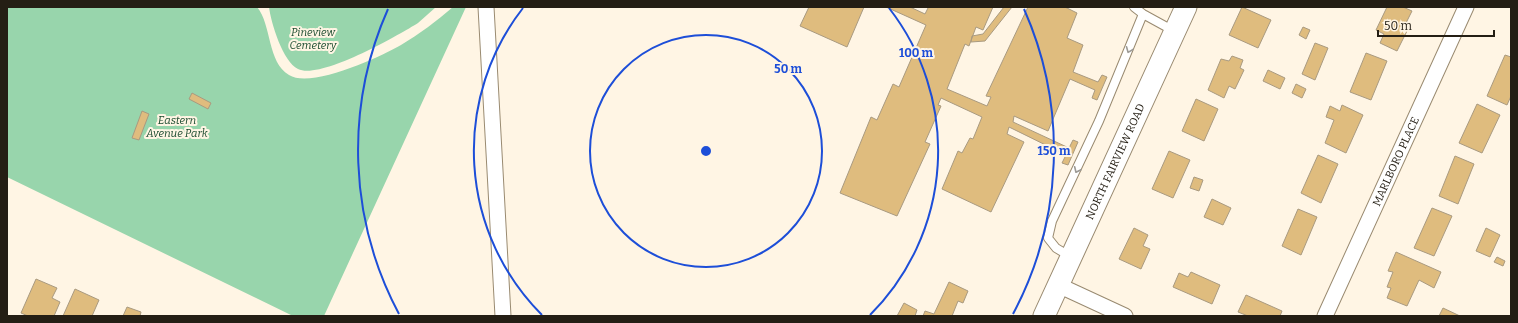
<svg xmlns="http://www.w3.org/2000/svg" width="1518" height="323" viewBox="0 0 1518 323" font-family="Bitter,serif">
<rect width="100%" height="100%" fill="#fff5e4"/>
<path fill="#98d5ac" d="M7 7H257C272 25 267 62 289 75 311 89 380 57 401 45 419 34 437 21 453 7H466L324 316H293L7 177Z
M269 7H436C430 12 424 18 418 23 397 36 320 80 298 69 283 62 271 23 269 7Z"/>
<path fill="#dfbc7e" stroke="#a99a80" d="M809 7H864L847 47 800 26Z
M886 7H910L925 14 928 8 927 7H993L983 30 976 27 969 46 965 44 947 89 987 106 991 97 986 96 1028 7H1065L1077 13 1067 38 1083 45 1073 72 1098 82 1102 75 1107 77 1097 100 1092 98 1095 90 1070 79 1048 131 1014 116 1013 122 1069 148 1073 140 1078 142 1068 165 1062 163 1066 155 1009 127 1007 134 1024 142 991 212 942 189 958 151 962 153 970 138 973 139 982 117 941 98 938 105 941 106 925 142 930 144 897 216 840 193 871 117 877 120 893 84 899 87 926 25Z
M1004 7H1012L985 41 971 42 972 36 983 34Z
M1242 7 1271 20 1258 48 1229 35Z
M1387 7H1403L1412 11 1406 23 1410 25 1397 51 1380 43 1384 34 1376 30Z
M1303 27 1310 30 1306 39 1299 35Z
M1315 43 1328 48 1315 80 1302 74Z
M1366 53 1387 61 1371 100 1350 92Z
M1505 55 1511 57V96L1507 105 1487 96Z
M1232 56 1243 60 1240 68 1244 70 1235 89 1229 86 1224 98 1208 90 1221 59 1229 61Z
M1268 70 1285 78 1280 89 1263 81Z
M1296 84 1306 89 1302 98 1292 93Z
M192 93 211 103 208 109 189 99Z
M1196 99 1218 109 1204 141 1182 131Z
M1477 104 1500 115 1482 153 1459 143Z
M1342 105 1363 115 1346 153 1325 143 1334 120 1326 117 1330 106 1340 111Z
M142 111 149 114 139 140 132 138Z
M1169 151 1190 160 1173 198 1152 189Z
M1318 155 1338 164 1321 203 1301 193Z
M1455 156 1474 164 1458 204 1439 196Z
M1194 177 1203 180 1199 191 1190 188Z
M1212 199 1231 208 1223 225 1204 217Z
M1432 208 1452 216 1434 256 1414 248Z
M1298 209 1317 217 1301 255 1282 246Z
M1134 228 1148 235 1143 246 1150 249 1141 269 1119 259Z
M1486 228 1500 235 1490 257 1476 251Z
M1396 252 1441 272 1434 288 1419 280 1407 306 1387 298 1391 288 1387 287 1393 272 1388 271Z
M1497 257 1505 261 1503 266 1494 262Z
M1191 272 1220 285 1212 304 1173 287 1179 273 1188 277Z
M36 279 57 288 52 298 60 302 54 316H28L21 313Z
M949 282 968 291 963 303 958 301 952 316H923L925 311 934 314Z
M75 289 99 300 92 316H63Z
M1246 295 1282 311 1280 316H1248L1238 312Z
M904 303 917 310 915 316H897Z
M127 307 141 312 140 316H123Z
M1443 308 1460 316H1439Z"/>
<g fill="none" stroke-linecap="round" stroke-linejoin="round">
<defs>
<path id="lane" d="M1134 7 1143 14 1174 31
M1071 257 1056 248 1048 238 1052 221 1099 121 1143 14"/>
<g id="street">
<path d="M486 7 503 316"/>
<path d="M1058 285 1125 316"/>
<path id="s1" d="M1325 316 1466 7"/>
</g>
<g id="secondary">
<path id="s2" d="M1044 316 1186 7"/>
</g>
</defs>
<use href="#lane" stroke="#998a70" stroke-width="10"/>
<use href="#street" stroke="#998a70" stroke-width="17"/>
<use href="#secondary" stroke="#998a70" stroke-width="23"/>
<use href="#lane" stroke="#fff" stroke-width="8"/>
<use href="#street" stroke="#fff" stroke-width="15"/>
<use href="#secondary" stroke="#fff" stroke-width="21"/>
</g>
<defs><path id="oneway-chevron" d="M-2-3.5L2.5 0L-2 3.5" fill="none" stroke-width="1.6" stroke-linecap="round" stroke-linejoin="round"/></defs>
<g stroke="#9c9a95">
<use href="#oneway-chevron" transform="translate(1129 50) rotate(112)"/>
<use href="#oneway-chevron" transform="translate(1077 170) rotate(115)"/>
</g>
<g fill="none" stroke="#1d4ed8" stroke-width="2">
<circle cx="706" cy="151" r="116"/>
<path d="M542 315A232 232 0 0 1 523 8M889 8A232 232 0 0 1 870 315"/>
<path d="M399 314A348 348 0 0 1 388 9M1024 9A348 348 0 0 1 1013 314"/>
</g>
<g text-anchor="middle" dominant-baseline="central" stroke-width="4" stroke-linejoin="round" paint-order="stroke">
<g font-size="11" font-style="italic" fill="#1a4a2e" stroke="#fff5e4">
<text x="313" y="32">Pineview<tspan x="313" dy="13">Cemetery</tspan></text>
<text x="177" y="120">Eastern<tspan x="177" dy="13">Avenue Park</tspan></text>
</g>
<g font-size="11" fill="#241e14" stroke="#fff5e4">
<text stroke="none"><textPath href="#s2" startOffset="170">NORTH FAIRVIEW ROAD</textPath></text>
<text stroke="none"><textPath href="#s1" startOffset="170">MARLBORO PLACE</textPath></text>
</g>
</g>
<circle cx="706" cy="151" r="6" fill="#1d4ed8" stroke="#fff5e4" stroke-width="2"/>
<g font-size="12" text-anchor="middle" font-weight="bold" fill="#1d4ed8" stroke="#fff5e4" stroke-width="4" stroke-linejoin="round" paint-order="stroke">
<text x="916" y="57">100 m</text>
<text x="788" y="73">50 m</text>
<text x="1054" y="155">150 m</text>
</g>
<rect width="1518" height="323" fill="none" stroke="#241e14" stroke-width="16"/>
<path d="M1378 30v6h116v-6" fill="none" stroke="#241e14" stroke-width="2"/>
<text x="1384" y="30" font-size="12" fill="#241e14" stroke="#fff5e4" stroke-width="3" paint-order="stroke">50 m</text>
</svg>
